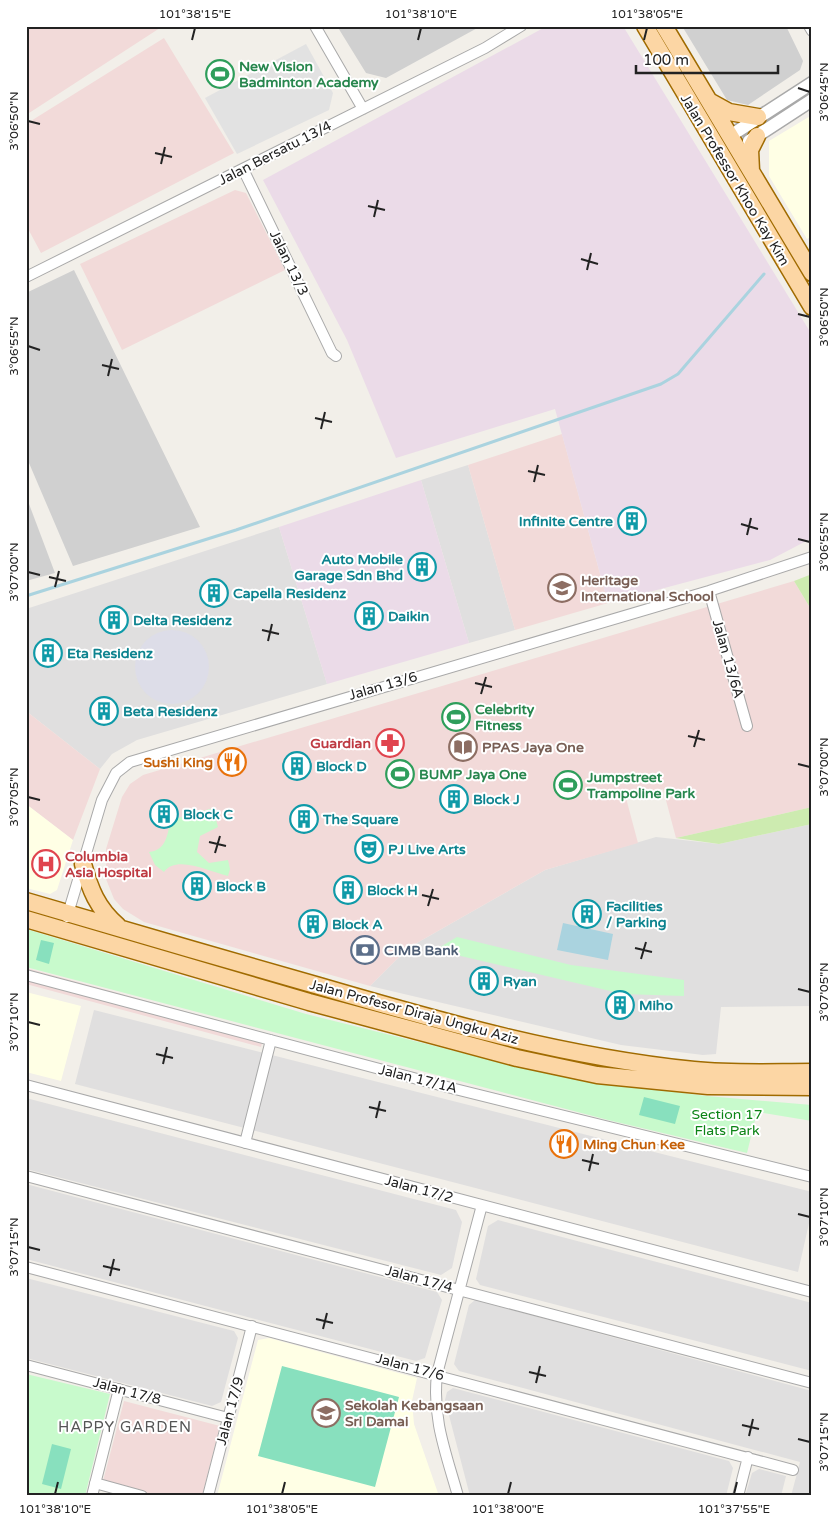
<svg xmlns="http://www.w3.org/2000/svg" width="838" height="1522" viewBox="0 0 838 1522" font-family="'Varela Round',sans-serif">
<rect width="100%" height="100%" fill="#f2efe9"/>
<path fill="#e0dfdf" d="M468 465 515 630 469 643 421 480Z
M279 527 327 684 137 740 112 754 100 769 26 711V609Z
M812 824V1006L721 1007 716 1054 703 1055 621 1045 370 986 408 948 545 870 656 837 719 844Z
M94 1010 812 1192V1210L798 1272 75 1084Z
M26 1098 456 1210 462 1222 452 1268 441 1275 26 1169Z
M26 1184 437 1292 442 1300 425 1358 416 1361 26 1259Z
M498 1220 812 1303V1371L480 1285 476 1279 488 1226Z
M26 1278 234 1331 238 1338 221 1402 212 1406 26 1358Z
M475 1300 812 1391V1496H791L800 1462 459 1371 454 1364 469 1305Z
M453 1388 729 1461 733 1468 726 1496H470L445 1400 447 1392Z
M759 1469 786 1476 781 1496H745L752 1473Z"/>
<path fill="#f2dad9" d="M26 26H163L26 115Z
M164 38 234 153 41 253 26 225V124Z
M235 190 246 193 285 270 122 350 80 264Z
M562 434 608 603 515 630 468 465Z
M794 581 812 611V807L676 838 663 789 626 798 638 843 545 870 408 948 370 986 144 922 123 909 114 899 106 879V849L122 797 130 784 143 775Z
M26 711 100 769 73 840 26 804Z
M26 968 265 1033 261 1047 26 984Z
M124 1401 220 1426 202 1496H159L103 1481Z"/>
<path fill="#ebdbe8" d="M547 26H623L812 335V538L770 560 608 603 555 409 396 458 347 340 263 180Z
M421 480 469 643 327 684 279 527Z"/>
<path fill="#ffffe5" d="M812 115V236L807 239 769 176V141Z
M26 804 73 840 57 890 50 894 26 888Z
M26 992 81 1006 61 1081 26 1072Z
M269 1338 417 1378 412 1401 414 1424 439 1496H217L258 1340Z"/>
<path fill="#d0d0d0" d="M337 26H481L386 78 366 73Z
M682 26H786L803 61 800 70 748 105 727 100Z
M74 270 200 527 73 566 26 456V293Z
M26 496 55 573 26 581Z"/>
<path fill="#cdebb0" d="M812 574V611L794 581Z
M812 807V824L719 844 676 838Z"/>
<path fill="#c8facc" d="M213 808 218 827 200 836 197 852 209 863 228 860 230 869 228 876C211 872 176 854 164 872L155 865 149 852C167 850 167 834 171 820Z
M26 929 306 1014 527 1069 593 1082 707 1096 812 1105V1121L757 1112 747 1153 608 1120 26 967Z
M457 937 571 965 684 980V996L623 994 435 950Z
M26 1374 110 1394 85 1496H26Z"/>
<path fill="#88e0be" d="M41 940 54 943 49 964 36 960Z
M644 1097 680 1106 675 1124 639 1115Z
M282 1366 399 1397 375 1487 258 1456Z
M52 1444 71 1449 61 1489 42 1484Z"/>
<path fill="#e2e2e2" d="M306 44 333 93 329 110 237 154 205 98Z"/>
<path fill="#dddde8" d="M135 667a37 37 0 1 1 74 0a37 37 0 1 1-74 0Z"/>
<path fill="#aad3df" d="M563 923 613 934 608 960 557 950Z"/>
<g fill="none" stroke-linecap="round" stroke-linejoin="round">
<path stroke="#aad3df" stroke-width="3" d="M26 596 236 530 661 384 678 374 764 274"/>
<defs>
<path id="minor" d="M315 26 363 109
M809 26 812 31
M243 169 332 353 336 356
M26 277 485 48 521 26
M709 591 747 726
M67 917 102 800 116 773 130 762 709 591 812 557
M26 975 455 1089 812 1177
M26 1085 812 1292
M245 1143 271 1040
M26 1176 812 1383
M26 1267 793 1470
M26 1365 228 1418
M95 1483 142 1496
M92 1496 119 1389
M208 1496 252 1326
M458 1496C446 1453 432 1419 437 1374L482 1205
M738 1496 748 1457"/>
<path id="tertiary" d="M730 136 812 83
M749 141 812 100"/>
<path id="primary" d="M645 26 812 307
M664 26 812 273
M709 101 729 112 758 117
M751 171 750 150 757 136
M83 864C90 889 97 908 118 926
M26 901C124 930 221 958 319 986 442 1022 566 1057 694 1070 733 1074 773 1072 812 1072
M26 919 309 1002 517 1058 597 1075 708 1086 812 1087"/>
</defs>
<use href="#minor" stroke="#a9a9a9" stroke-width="12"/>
<use href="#tertiary" stroke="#a9a9a9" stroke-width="15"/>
<use href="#primary" stroke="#a06b00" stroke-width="19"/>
<use href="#minor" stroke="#fff" stroke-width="10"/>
<use href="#tertiary" stroke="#fff" stroke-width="12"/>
<use href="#primary" stroke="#fcd6a4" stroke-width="16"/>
</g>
<path fill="none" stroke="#222" stroke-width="2" d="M192 40 195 28M418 40 421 28M644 40 647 28M798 88 810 92M28 121 40 124M155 153 172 157M161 164 165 147M368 206 385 210M374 217 378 200M581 259 598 264M587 270 591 253M798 314 810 317M28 346 40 350M102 365 119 369M108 376 112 359M315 418 332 422M321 429 325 412M528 471 545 475M534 482 538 465M741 524 758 529M747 535 751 518M798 539 810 542M28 572 40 575M49 577 66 581M55 587 59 571M262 630 279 634M268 641 272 624M475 683 492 687M481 694 486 677M688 736 705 740M694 747 699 730M798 764 810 767M28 797 40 800M209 842 226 846M215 853 220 836M422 895 439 899M428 906 433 889M635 948 652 952M641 959 646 942M798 989 810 992M28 1022 40 1025M156 1054 173 1058M163 1064 167 1047M369 1107 386 1111M376 1118 380 1101M582 1160 599 1164M589 1171 593 1154M798 1214 810 1217M28 1247 40 1250M103 1266 120 1270M110 1276 114 1259M316 1319 333 1323M323 1329 327 1313M529 1372 546 1376M536 1383 540 1366M742 1425 759 1429M749 1436 753 1419M798 1439 810 1442M55 1494 58 1482M282 1494 285 1482M508 1494 511 1482M734 1494 737 1482"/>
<defs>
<symbol id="stadium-ring" viewBox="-11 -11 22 22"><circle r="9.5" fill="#fff" stroke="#2e9e5b" stroke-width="1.5"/><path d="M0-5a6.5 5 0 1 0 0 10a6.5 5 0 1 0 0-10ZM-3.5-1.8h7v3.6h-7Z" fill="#2e9e5b"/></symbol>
<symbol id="building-ring" viewBox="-11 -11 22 22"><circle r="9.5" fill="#fff" stroke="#0f9aa8" stroke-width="1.5"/><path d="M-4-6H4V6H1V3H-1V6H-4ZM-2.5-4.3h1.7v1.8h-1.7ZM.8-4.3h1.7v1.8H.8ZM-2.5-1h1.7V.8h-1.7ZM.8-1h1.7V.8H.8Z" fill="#0f9aa8"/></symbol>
<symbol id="school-ring" viewBox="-11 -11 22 22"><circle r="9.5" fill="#fff" stroke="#8d6e63" stroke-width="1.5"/><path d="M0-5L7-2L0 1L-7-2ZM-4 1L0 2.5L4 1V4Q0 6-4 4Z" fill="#8d6e63"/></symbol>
<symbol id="pharmacy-ring" viewBox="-11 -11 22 22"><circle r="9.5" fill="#fff" stroke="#e0444e" stroke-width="1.5"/><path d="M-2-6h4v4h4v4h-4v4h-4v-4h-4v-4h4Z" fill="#e0444e"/></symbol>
<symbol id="library-ring" viewBox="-11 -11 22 22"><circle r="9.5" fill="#fff" stroke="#8d6e63" stroke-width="1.5"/><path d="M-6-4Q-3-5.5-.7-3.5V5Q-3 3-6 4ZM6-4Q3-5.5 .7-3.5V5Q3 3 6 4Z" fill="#8d6e63"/></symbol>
<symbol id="restaurant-ring" viewBox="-11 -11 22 22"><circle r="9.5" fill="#fff" stroke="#e8710a" stroke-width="1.5"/><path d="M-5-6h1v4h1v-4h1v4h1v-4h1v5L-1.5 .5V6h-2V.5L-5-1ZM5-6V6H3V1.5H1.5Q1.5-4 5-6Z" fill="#e8710a"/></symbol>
<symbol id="theatre-ring" viewBox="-11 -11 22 22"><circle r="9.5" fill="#fff" stroke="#0f9aa8" stroke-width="1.5"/><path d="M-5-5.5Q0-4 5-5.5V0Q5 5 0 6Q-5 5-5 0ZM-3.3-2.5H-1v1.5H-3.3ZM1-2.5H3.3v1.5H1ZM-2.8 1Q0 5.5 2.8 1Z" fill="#0f9aa8"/></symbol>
<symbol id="hospital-ring" viewBox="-11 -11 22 22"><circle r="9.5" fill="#fff" stroke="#e0444e" stroke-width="1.5"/><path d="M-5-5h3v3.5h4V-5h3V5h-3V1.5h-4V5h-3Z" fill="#e0444e"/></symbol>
<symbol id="bank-ring" viewBox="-11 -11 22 22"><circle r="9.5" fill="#fff" stroke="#5c6f8a" stroke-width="1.5"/><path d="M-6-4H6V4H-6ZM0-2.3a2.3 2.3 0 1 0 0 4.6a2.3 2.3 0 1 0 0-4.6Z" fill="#5c6f8a"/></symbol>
</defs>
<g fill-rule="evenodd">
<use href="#stadium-ring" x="204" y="58" width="32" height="32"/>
<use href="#building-ring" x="616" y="505" width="32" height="32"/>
<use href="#building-ring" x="406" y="551" width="32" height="32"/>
<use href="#school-ring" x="546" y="572" width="32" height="32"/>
<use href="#building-ring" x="198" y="577" width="32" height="32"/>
<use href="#building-ring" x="353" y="600" width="32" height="32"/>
<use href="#building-ring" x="98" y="604" width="32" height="32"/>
<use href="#building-ring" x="32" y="637" width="32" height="32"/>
<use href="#building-ring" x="88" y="695" width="32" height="32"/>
<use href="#stadium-ring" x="440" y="701" width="32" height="32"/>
<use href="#pharmacy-ring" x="374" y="727" width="32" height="32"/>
<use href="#library-ring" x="447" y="731" width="32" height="32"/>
<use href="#restaurant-ring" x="216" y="746" width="32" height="32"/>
<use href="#building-ring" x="281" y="750" width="32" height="32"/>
<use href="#stadium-ring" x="384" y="758" width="32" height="32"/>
<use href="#stadium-ring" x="552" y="769" width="32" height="32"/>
<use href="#building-ring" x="438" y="783" width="32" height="32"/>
<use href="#building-ring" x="148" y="798" width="32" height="32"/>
<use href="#building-ring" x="288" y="803" width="32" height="32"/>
<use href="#theatre-ring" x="353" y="833" width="32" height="32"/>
<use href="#hospital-ring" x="30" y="848" width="32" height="32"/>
<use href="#building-ring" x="181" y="870" width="32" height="32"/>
<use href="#building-ring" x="332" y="874" width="32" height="32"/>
<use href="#building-ring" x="571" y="898" width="32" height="32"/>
<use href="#building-ring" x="297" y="908" width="32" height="32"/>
<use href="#bank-ring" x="349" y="934" width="32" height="32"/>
<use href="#building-ring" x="468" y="965" width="32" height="32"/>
<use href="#building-ring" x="604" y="989" width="32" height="32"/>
<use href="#restaurant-ring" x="548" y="1128" width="32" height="32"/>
<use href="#school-ring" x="310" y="1397" width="32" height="32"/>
</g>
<g text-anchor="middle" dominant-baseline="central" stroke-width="4" stroke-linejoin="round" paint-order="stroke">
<g font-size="14" font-weight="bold" fill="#27864d" stroke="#fff" text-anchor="start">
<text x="239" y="66">New Vision<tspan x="239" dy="16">Badminton Academy</tspan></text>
<text x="475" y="709">Celebrity<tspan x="475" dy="16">Fitness</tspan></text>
<text x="419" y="774">BUMP Jaya One</text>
<text x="587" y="777">Jumpstreet<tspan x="587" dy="16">Trampoline Park</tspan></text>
</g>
<g font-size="14" fill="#222" stroke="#fff">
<text transform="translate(275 153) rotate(-27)">Jalan Bersatu 13/4</text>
<text transform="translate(735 180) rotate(59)">Jalan Professor Khoo Kay Kim</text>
<text transform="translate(289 263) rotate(64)">Jalan 13/3</text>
<text transform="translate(728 659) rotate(74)">Jalan 13/6A</text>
<text transform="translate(383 686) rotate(-16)">Jalan 13/6</text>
<text transform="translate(414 1012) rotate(15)">Jalan Profesor Diraja Ungku Aziz</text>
<text transform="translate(418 1079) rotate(14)">Jalan 17/1A</text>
<text transform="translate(419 1189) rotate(15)">Jalan 17/2</text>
<text transform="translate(419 1279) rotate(15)">Jalan 17/4</text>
<text transform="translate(410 1367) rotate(15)">Jalan 17/6</text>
<text transform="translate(127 1391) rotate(15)">Jalan 17/8</text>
<text transform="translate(230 1411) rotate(-75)">Jalan 17/9</text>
</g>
<g font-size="14" font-weight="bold" fill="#0d838f" stroke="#fff" text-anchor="start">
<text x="613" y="521" text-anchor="end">Infinite Centre</text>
<text x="403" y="559" text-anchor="end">Auto Mobile<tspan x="403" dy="16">Garage Sdn Bhd</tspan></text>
<text x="233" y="593">Capella Residenz</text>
<text x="388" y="616">Daikin</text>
<text x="133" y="620">Delta Residenz</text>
<text x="67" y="653">Eta Residenz</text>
<text x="123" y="711">Beta Residenz</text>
<text x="316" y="766">Block D</text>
<text x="473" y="799">Block J</text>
<text x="183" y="814">Block C</text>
<text x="323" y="819">The Square</text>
<text x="388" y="849">PJ Live Arts</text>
<text x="216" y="886">Block B</text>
<text x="367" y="890">Block H</text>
<text x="606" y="906">Facilities<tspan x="606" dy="16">/ Parking</tspan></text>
<text x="332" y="924">Block A</text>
<text x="503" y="981">Ryan</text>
<text x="639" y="1005">Miho</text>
</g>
<g font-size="14" font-weight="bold" fill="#785e54" stroke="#fff" text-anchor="start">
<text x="581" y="580">Heritage<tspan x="581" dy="16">International School</tspan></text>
<text x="482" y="747">PPAS Jaya One</text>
<text x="345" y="1405">Sekolah Kebangsaan<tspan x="345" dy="16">Sri Damai</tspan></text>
</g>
<g font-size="14" font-weight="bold" fill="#be3a42" stroke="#fff" text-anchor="end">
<text x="371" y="743">Guardian</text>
<text x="65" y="856" text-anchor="start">Columbia<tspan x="65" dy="16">Asia Hospital</tspan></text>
</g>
<g font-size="14" font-weight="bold" fill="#c56008" stroke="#fff" text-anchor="end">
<text x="213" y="762">Sushi King</text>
<text x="583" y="1144" text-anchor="start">Ming Chun Kee</text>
</g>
<g font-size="14" font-weight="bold" fill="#4e5e75" stroke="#fff" text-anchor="start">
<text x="384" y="950">CIMB Bank</text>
</g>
<g font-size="14" fill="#0c8416" stroke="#fff">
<text x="727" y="1114">Section 17<tspan x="727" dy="16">Flats Park</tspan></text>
</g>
<g font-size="15" letter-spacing="1" fill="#555" stroke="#fff">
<text x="125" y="1427">HAPPY GARDEN</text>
</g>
</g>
<rect width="838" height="1522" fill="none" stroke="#ffffff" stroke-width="55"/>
<path d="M636 65v8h142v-8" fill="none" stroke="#222222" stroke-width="2.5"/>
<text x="643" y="65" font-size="15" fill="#222222" stroke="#ffffff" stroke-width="4" paint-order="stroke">100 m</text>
<rect x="28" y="28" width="782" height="1466" fill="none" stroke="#222" stroke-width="2"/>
<g font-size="12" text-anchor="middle" fill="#222">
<text x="195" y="18">101°38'15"E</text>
<text x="421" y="18">101°38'10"E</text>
<text x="647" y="18">101°38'05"E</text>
<text transform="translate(824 92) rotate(-90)" y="4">3°06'45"N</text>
<text transform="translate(14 121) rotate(-90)" y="4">3°06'50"N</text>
<text transform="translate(824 317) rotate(-90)" y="4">3°06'50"N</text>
<text transform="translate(14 346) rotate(-90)" y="4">3°06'55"N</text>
<text transform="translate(824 542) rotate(-90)" y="4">3°06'55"N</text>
<text transform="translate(14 572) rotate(-90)" y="4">3°07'00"N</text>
<text transform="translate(824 767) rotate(-90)" y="4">3°07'00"N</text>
<text transform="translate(14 797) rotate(-90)" y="4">3°07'05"N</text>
<text transform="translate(824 992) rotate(-90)" y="4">3°07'05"N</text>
<text transform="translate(14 1022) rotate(-90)" y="4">3°07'10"N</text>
<text transform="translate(824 1217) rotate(-90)" y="4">3°07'10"N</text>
<text transform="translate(14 1247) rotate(-90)" y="4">3°07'15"N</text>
<text transform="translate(824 1442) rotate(-90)" y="4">3°07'15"N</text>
<text x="55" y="1513">101°38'10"E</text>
<text x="282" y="1513">101°38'05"E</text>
<text x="508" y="1513">101°38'00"E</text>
<text x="734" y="1513">101°37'55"E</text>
</g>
</svg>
